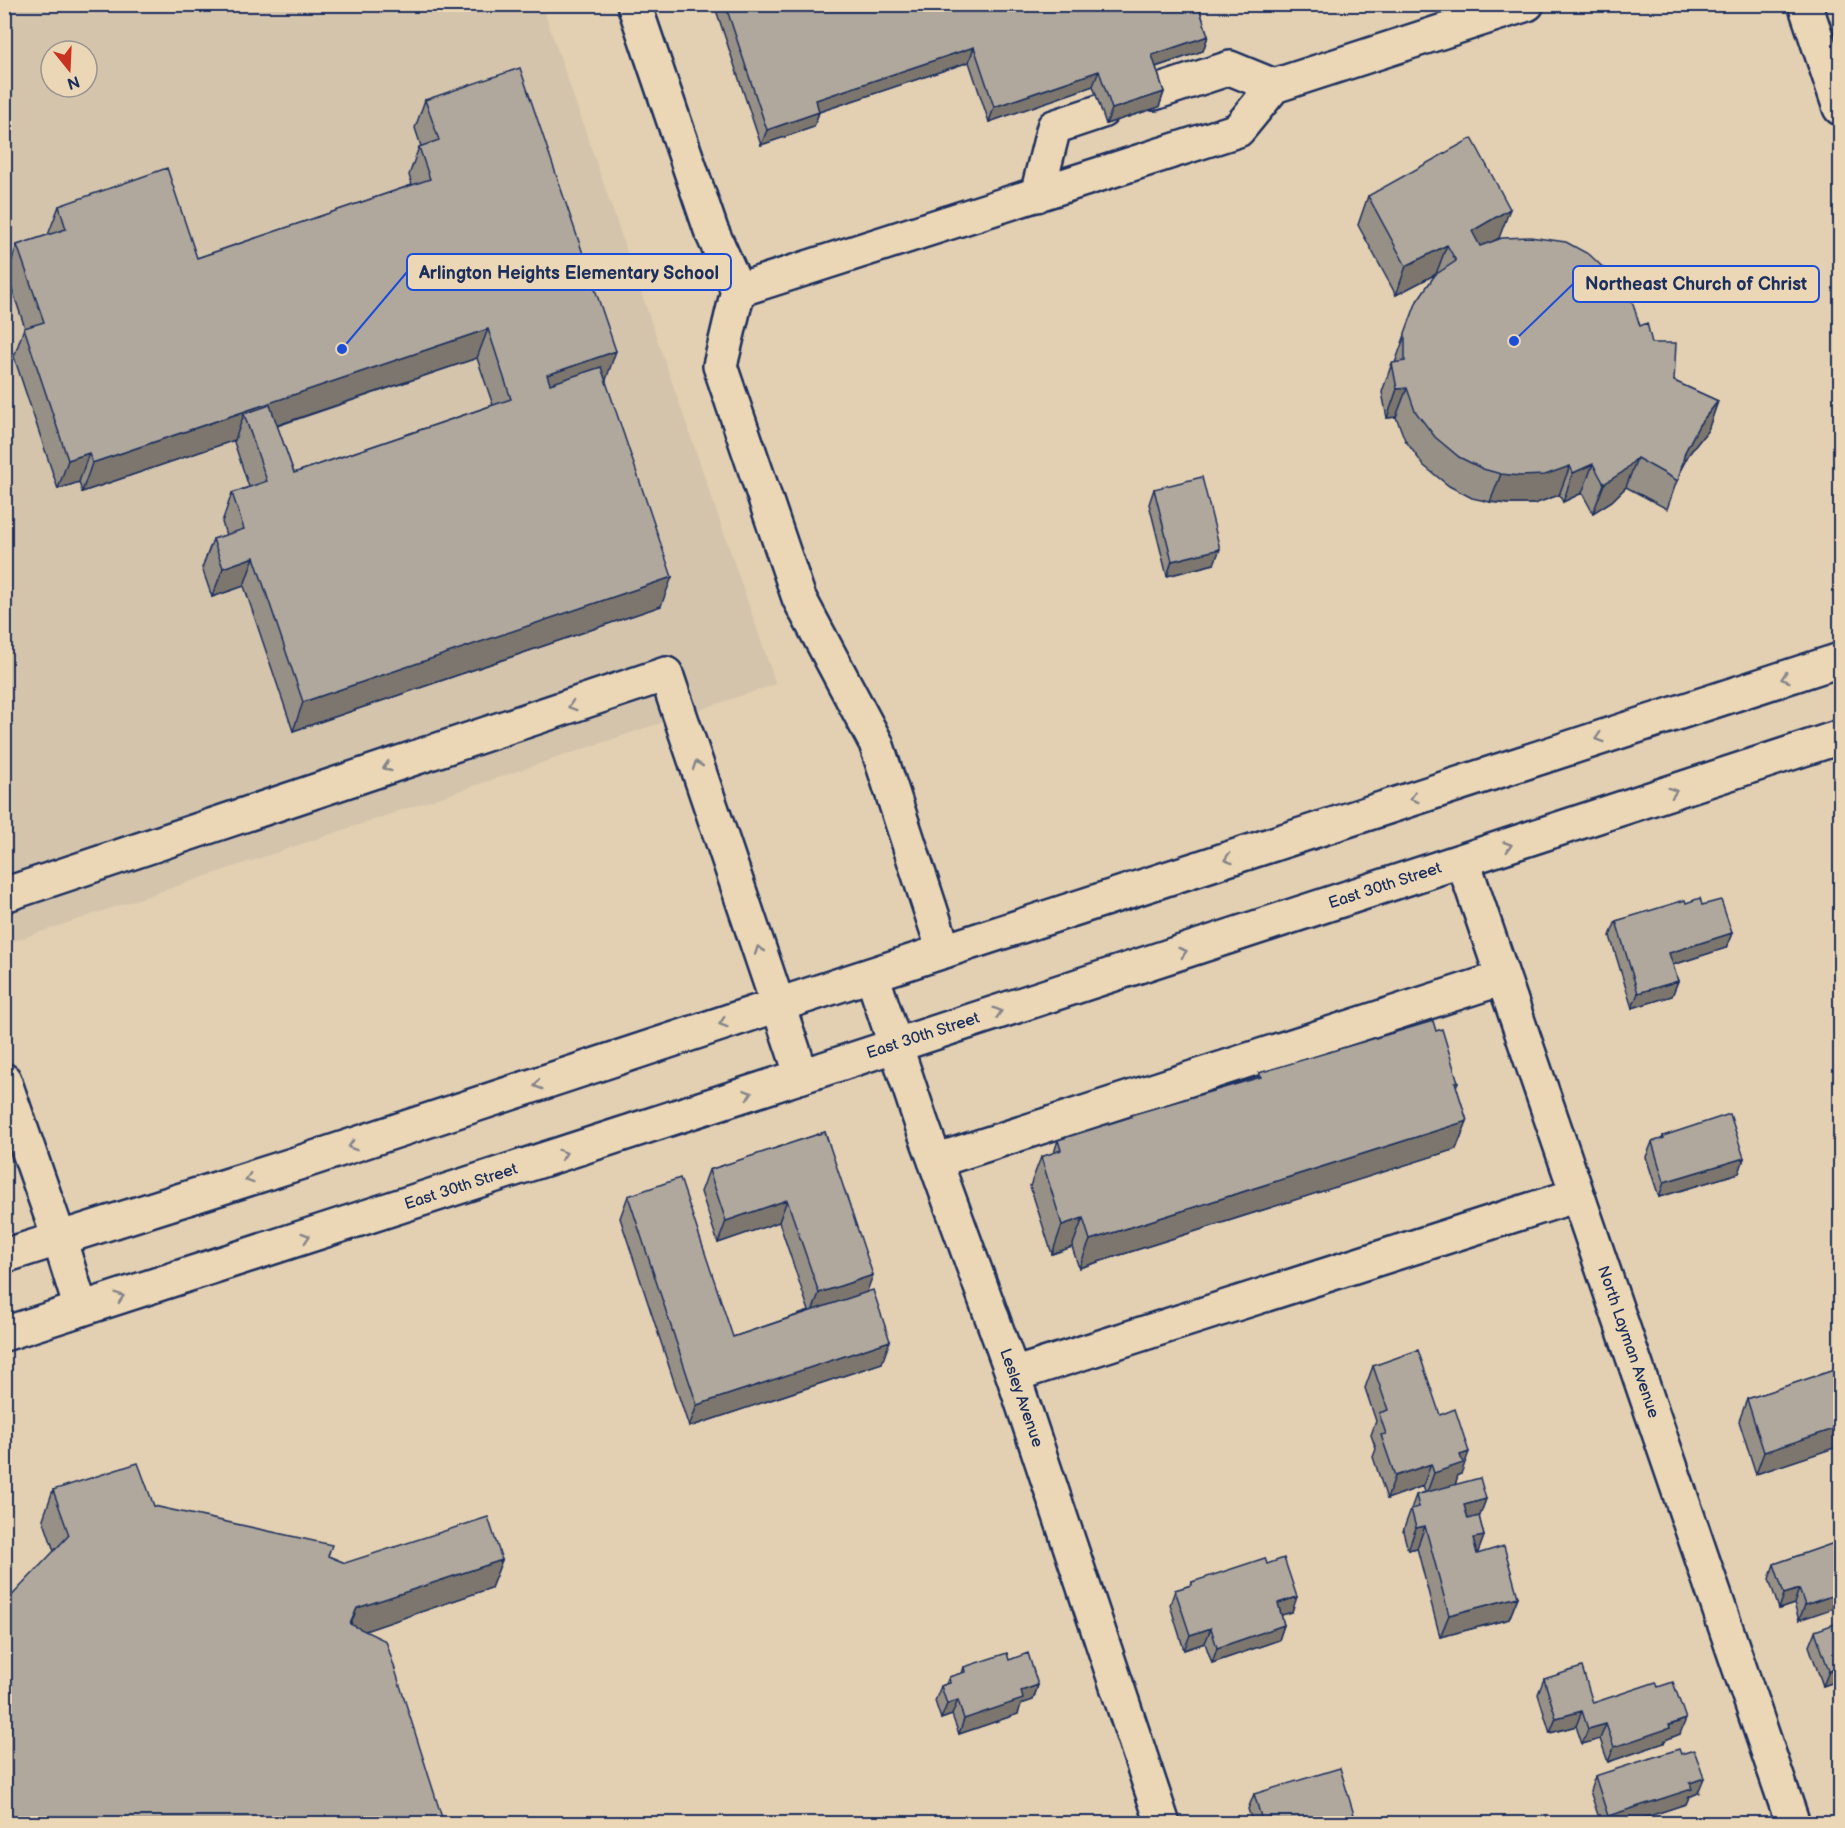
<svg xmlns="http://www.w3.org/2000/svg" width="1845" height="1828" viewBox="0 0 1845 1828" font-family="'Balsamiq Sans',sans-serif">
<rect width="100%" height="100%" fill="#e3d0b2"/>
<filter id="ink" filterUnits="userSpaceOnUse"><feTurbulence type="fractalNoise" baseFrequency=".0167" numOctaves="2"/><feDisplacementMap in="SourceGraphic" scale="12" xChannelSelector="R" yChannelSelector="G"/><feConvolveMatrix kernelMatrix="1 2 1 2 8 2 1 2 1" color-interpolation-filters="sRGB"/></filter>
<g filter="url(#ink)">
<path fill="#d4c4ac" fill-rule="evenodd" d="M4 5H542L776 684 5 944ZM51 51H87V87H51Z"/>
<g fill="none" stroke-linecap="round" stroke-linejoin="round">
<defs>
<path id="minor" d="M634 4 711 230 738 290 1238 130 1274 86 1527 4
M1805 4 1840 108
M1154 93 1230 68 1274 86
M1037 195 1054 127 1102 111
M738 290 720 366 799 598 876 743 944 951
M1463 861 1793 1824
M4 895 666 674 802 1076
M872 975 921 1122 1013 1375 1163 1824
M4 1080 59 1238 81 1309
M935 1161 1503 978
M1013 1375 1577 1195"/>
<path id="major" d="M4 1256 305 1161 778 1005 1840 660
M4 1334 802 1076 1840 737"/>
</defs>
<use href="#minor" stroke="#1b2f5e" stroke-width="38"/>
<use href="#major" stroke="#1b2f5e" stroke-width="38"/>
<use href="#minor" stroke="#ebd7b5" stroke-width="33"/>
<use href="#major" stroke="#ebd7b5" stroke-width="33"/>
</g>
<path fill="#979087" stroke="#1b2f5e" stroke-width="1.5" fill-rule="evenodd" d="M714 4H1198L1208 36 1203 51 1156 67 1164 92 1159 107 1106 124 1093 86 989 122 969 62 819 112 814 127 761 145Z
M425 100 606 380H605L661 606 293 731 244 586 212 597 202 568 213 539 226 535 222 522 232 493 249 487 234 442 235 440 82 492 79 482 58 489 14 357 24 328H25L7 274 17 245 48 235 59 206 197 258 412 185 409 175 419 147 421 146 415 128ZM477 358 493 405 294 473 277 426Z
M1368 196 1499 238 1495 241 1640 326 1652 343 1674 381 1718 401 1708 430 1689 454 1681 469 1667 509 1626 487 1612 501 1593 513 1582 493 1563 502 1559 495 1534 504H1509L1490 502 1472 498 1449 486 1424 466 1405 440 1396 417 1387 418 1382 392 1392 363H1395L1417 301 1436 274 1396 295 1358 225Z
M1154 489 1214 564 1167 576 1149 504Z
M1686 903 1702 905 1732 933 1726 948 1673 965 1678 981 1672 996 1632 1008 1610 936 1616 921Z
M1436 1031 1458 1082 1456 1087 1467 1121 1456 1149 1079 1268 1072 1247 1052 1254 1030 1186 1041 1157 1054 1153 1058 1140 1130 1118 1131 1115 1258 1078 1259 1073Z
M825 1132 867 1292 882 1363 689 1427 620 1218 628 1196 733 1337 809 1311 779 1222 718 1243 701 1192 709 1170Z
M1663 1136 1744 1158 1739 1173 1659 1197 1646 1157 1652 1142 1662 1139Z
M1373 1366 1440 1415 1461 1474 1458 1475 1455 1485 1486 1499 1479 1517 1484 1536 1477 1554 1518 1597 1509 1619 1440 1637 1417 1548 1408 1550 1403 1531 1416 1495 1425 1492 1423 1486 1387 1499 1373 1457 1376 1449 1371 1435 1376 1421 1365 1388Z
M1840 1368V1446L1756 1474 1739 1421 1747 1399Z
M53 1490 154 1506 328 1556 345 1563 502 1560 491 1588 365 1631 54 1551 43 1519Z
M1840 1541 1799 1620 1794 1604 1779 1609 1769 1579 1774 1564Z
M1267 1564 1292 1612 1281 1615 1284 1625 1279 1640 1212 1663 1205 1643 1184 1650 1170 1605 1175 1590 1191 1585 1192 1582Z
M1815 1631 1840 1680 1823 1686 1809 1646Z
M1009 1660 1038 1685 1033 1700 1021 1704 1018 1714 959 1734 952 1715 941 1719 935 1701 941 1686 946 1684 949 1677 962 1673 964 1667Z
M1544 1679 1593 1703 1658 1687 1680 1734 1665 1740 1664 1743 1608 1762 1600 1739 1582 1744 1576 1726 1550 1733 1538 1694Z
M1595 1776 1698 1793 1689 1797 1686 1804 1625 1824H1601L1590 1791Z
M1254 1794 1355 1818 1353 1824H1253L1248 1809Z"/>
<path fill="#7b766e" stroke="#1b2f5e" stroke-width="1.5" d="M1208 36 1203 51 1146 70 1152 55Z
M974 47 969 62 810 115 816 100Z
M1099 71 1093 86 989 122 994 107Z
M1164 92 1159 107 1106 124 1112 109Z
M819 112 814 127 761 145 767 130Z
M1510 209 1499 238 1462 260 1472 231Z
M1447 245 1436 274 1396 295 1406 266Z
M488 329 477 358 251 434 244 414 235 440 82 492 92 463Z
M616 351 606 380 536 404 547 375Z
M1407 388 1396 417 1387 418 1397 389Z
M1718 401 1708 430 1689 454 1675 480 1685 452 1699 425Z
M89 453 79 482 58 489 68 460Z
M1637 458 1626 487 1612 501 1593 513 1604 484Z
M1593 464 1582 493 1563 502 1573 473Z
M1570 466 1559 495 1534 504H1509L1490 502 1501 474Z
M1220 549 1214 564 1167 576 1172 561Z
M254 557 244 586 212 597 223 568Z
M672 577 661 606 293 731 303 702Z
M1732 933 1726 948 1663 968 1669 953Z
M1678 981 1672 996 1632 1008 1638 993Z
M1467 1121 1456 1149 1079 1268 1090 1240Z
M1744 1158 1739 1173 1659 1197 1664 1182Z
M787 1200 779 1222 718 1243 726 1221Z
M1083 1218 1072 1247 1052 1254 1062 1225Z
M873 1275 865 1297 811 1315 819 1293Z
M890 1341 882 1363 689 1427 697 1405Z
M1840 1427V1446L1756 1474 1764 1452Z
M1469 1452 1461 1474 1458 1475 1455 1485 1426 1495 1434 1473 1460 1455Z
M1431 1464 1423 1486 1387 1499 1395 1476Z
M1486 1499 1478 1521 1455 1527 1464 1505Z
M1425 1526 1417 1548 1408 1550 1416 1528Z
M1484 1536 1476 1558 1473 1538Z
M502 1560 491 1588 347 1637 340 1653 357 1608Z
M1799 1589 1794 1604 1779 1609 1784 1594Z
M1840 1593V1606L1799 1620 1805 1605Z
M1297 1597 1292 1612 1272 1618 1278 1603Z
M1518 1597 1509 1619 1440 1637 1449 1615Z
M1284 1625 1279 1640 1212 1663 1217 1648Z
M1211 1628 1205 1643 1184 1650 1190 1635Z
M1840 1666V1680L1823 1686 1829 1671Z
M1038 1685 1033 1700 1021 1704 1018 1714 959 1734 964 1719 1021 1691Z
M958 1700 952 1715 941 1719 947 1704Z
M1582 1711 1576 1726 1550 1733 1556 1718Z
M1686 1719 1680 1734 1665 1740 1664 1743 1608 1762 1614 1747Z
M1606 1724 1600 1739 1582 1744 1588 1729Z
M1704 1778 1698 1793 1689 1797 1686 1804 1625 1824H1605L1608 1816 1690 1783Z
M1270 1817 1268 1824H1260L1262 1820Z
M1355 1818 1353 1824H1336Z"/>
<path fill="#b0a89d" stroke="#1b2f5e" stroke-width="1.5" d="M725 4H1198L1208 36 1152 55 1164 92 1112 109 1099 71 994 107 974 47 816 100 819 112 767 130Z
M520 68 616 351 547 375 550 384 601 367 672 577 303 702 254 557 223 568 213 539 244 529 232 493 267 481 244 414 270 405 294 473 511 399 488 329 92 463 89 453 68 460 24 328 44 322 17 245 66 229 59 206 167 168 197 258 430 179 419 147 439 140 425 100Z
M1472 138 1510 209 1472 231 1480 246 1502 238 1530 237 1566 242 1590 255 1616 280 1632 301 1640 326 1647 323 1652 343H1676L1674 381 1718 401 1699 425 1685 452 1678 481 1637 458 1623 472 1604 484 1593 464 1573 473 1570 466 1545 475 1520 476 1501 474 1483 469 1459 457 1435 437 1415 411 1407 388 1397 389 1392 363 1405 361V333L1417 301 1435 275 1456 261 1447 245 1406 266 1368 196Z
M1202 477 1220 549 1172 561 1154 489Z
M1700 898 1702 905 1721 900 1732 933 1669 953 1678 981 1638 993 1616 921 1685 900 1686 903Z
M1433 1021 1436 1031 1442 1029 1458 1082H1455L1467 1121 1090 1240 1083 1218 1062 1225 1041 1157 1061 1150 1058 1140 1131 1117V1115L1261 1077 1259 1073Z
M1730 1114 1744 1158 1664 1182 1652 1142 1664 1138 1663 1136Z
M825 1132 873 1275 819 1293 787 1200 726 1221 709 1170Z
M680 1178 733 1337 873 1290 890 1341 697 1405 628 1196Z
M1418 1350 1440 1415 1455 1409 1469 1452 1460 1455 1463 1463 1434 1473 1431 1464 1395 1476 1381 1435 1386 1434 1379 1413 1388 1410 1373 1366Z
M1840 1368V1427L1764 1452 1747 1399Z
M138 1463 154 1506 332 1545 328 1556 345 1563 488 1517 502 1560 357 1608 350 1624 386 1641 444 1824H4V1604L69 1535 53 1490Z
M1480 1478 1486 1499 1464 1505 1468 1519 1479 1516 1484 1536 1473 1538 1477 1554 1504 1546 1518 1597 1449 1615 1425 1526 1416 1528 1411 1509 1419 1507 1416 1495Z
M1840 1541V1593L1805 1605 1799 1589 1784 1594 1774 1564Z
M1265 1558 1267 1564 1284 1558 1297 1597 1278 1603 1284 1625 1217 1648 1211 1628 1190 1635 1175 1590 1192 1585V1582Z
M1840 1622V1666L1829 1671 1815 1631Z
M1007 1653 1009 1660 1028 1653 1038 1685 1021 1691 1023 1699 964 1719 958 1700 947 1704 941 1686 950 1683 949 1677 965 1672 964 1667Z
M1582 1667 1593 1703 1656 1682 1658 1687 1673 1682 1686 1719 1669 1725 1670 1728 1614 1747 1606 1724 1588 1729 1582 1711 1556 1718 1544 1679Z
M1679 1749 1681 1754 1694 1750 1704 1778 1690 1783 1692 1789 1608 1816 1595 1776Z
M1340 1768 1355 1818 1336 1824H1272L1270 1817 1262 1820 1254 1794Z"/>
<defs><path id="oneway-chevron" d="M-2-3.5L2.5 0L-2 3.5" fill="none" stroke-width="1.6" stroke-linecap="round" stroke-linejoin="round" transform="scale(1.5)"/></defs>
<g stroke="#83838a">
<use href="#oneway-chevron" transform="translate(1785 678) rotate(162)"/>
<use href="#oneway-chevron" transform="translate(572 706) rotate(162)"/>
<use href="#oneway-chevron" transform="translate(1599 738) rotate(162)"/>
<use href="#oneway-chevron" transform="translate(697 765) rotate(-109)"/>
<use href="#oneway-chevron" transform="translate(387 767) rotate(162)"/>
<use href="#oneway-chevron" transform="translate(1673 792) rotate(-18)"/>
<use href="#oneway-chevron" transform="translate(1414 798) rotate(162)"/>
<use href="#oneway-chevron" transform="translate(1508 846) rotate(-18)"/>
<use href="#oneway-chevron" transform="translate(1228 859) rotate(162)"/>
<use href="#oneway-chevron" transform="translate(759 950) rotate(-109)"/>
<use href="#oneway-chevron" transform="translate(1183 952) rotate(-18)"/>
<use href="#oneway-chevron" transform="translate(998 1012) rotate(-18)"/>
<use href="#oneway-chevron" transform="translate(723 1023) rotate(162)"/>
<use href="#oneway-chevron" transform="translate(538 1085) rotate(162)"/>
<use href="#oneway-chevron" transform="translate(748 1094) rotate(-18)"/>
<use href="#oneway-chevron" transform="translate(352 1146) rotate(162)"/>
<use href="#oneway-chevron" transform="translate(563 1154) rotate(-18)"/>
<use href="#oneway-chevron" transform="translate(249 1179) rotate(162)"/>
<use href="#oneway-chevron" transform="translate(306 1237) rotate(-18)"/>
<use href="#oneway-chevron" transform="translate(120 1297) rotate(-18)"/>
</g>
</g>
<g text-anchor="middle" dominant-baseline="central" stroke-width="5" stroke-linejoin="round" paint-order="stroke">
<g font-size="16" fill="#1b2f5e" stroke="#ebd7b5">
<text transform="translate(1385 886) rotate(-18)">East 30th Street</text>
<text transform="translate(923 1036) rotate(-18)">East 30th Street</text>
<text transform="translate(461 1187) rotate(-18)">East 30th Street</text>
<text transform="translate(1628 1342) rotate(71)">North Layman Avenue</text>
<text transform="translate(1021 1398) rotate(71)">Lesley Avenue</text>
</g>
</g>
<path fill="none" stroke="#1d4ed8" stroke-width="2" d="M342 349L407 272M1514 341L1573 284"/>
<g fill="#1d4ed8" stroke="#ebd7b5" stroke-width="2">
<circle cx="342" cy="349" r="6"/>
<circle cx="1514" cy="341" r="6"/>
</g>
<g fill="#ebd7b5" stroke="#1d4ed8" stroke-width="2">
<rect x="407" y="254" width="324" height="36" rx="6"/>
<rect x="1573" y="266" width="246" height="36" rx="6"/>
</g>
<g font-size="18" text-anchor="middle" font-weight="bold" fill="#1b2f5e">
<text x="569" y="279">Arlington Heights Elementary School</text>
<text x="1696" y="290">Northeast Church of Christ</text>
</g>
<rect width="1845" height="1828" fill="none" stroke="#ebd7b5" stroke-width="24"/>
<rect x="12" y="12" width="1821" height="1804" fill="none" stroke="#1b2f5e" stroke-width="2" filter="url(#ink)"/>
<g transform="translate(69 69) rotate(162)"><circle r="28" fill="#ebd7b5" stroke="#989492" stroke-width="1.5"/>
<path d="M0-4.5L10 22L0 15L-10 22Z" fill="#c8321e"/>
<text y="-9" font-size="16" font-weight="bold" text-anchor="middle" fill="#1b2f5e">N</text>
</g>
</svg>
